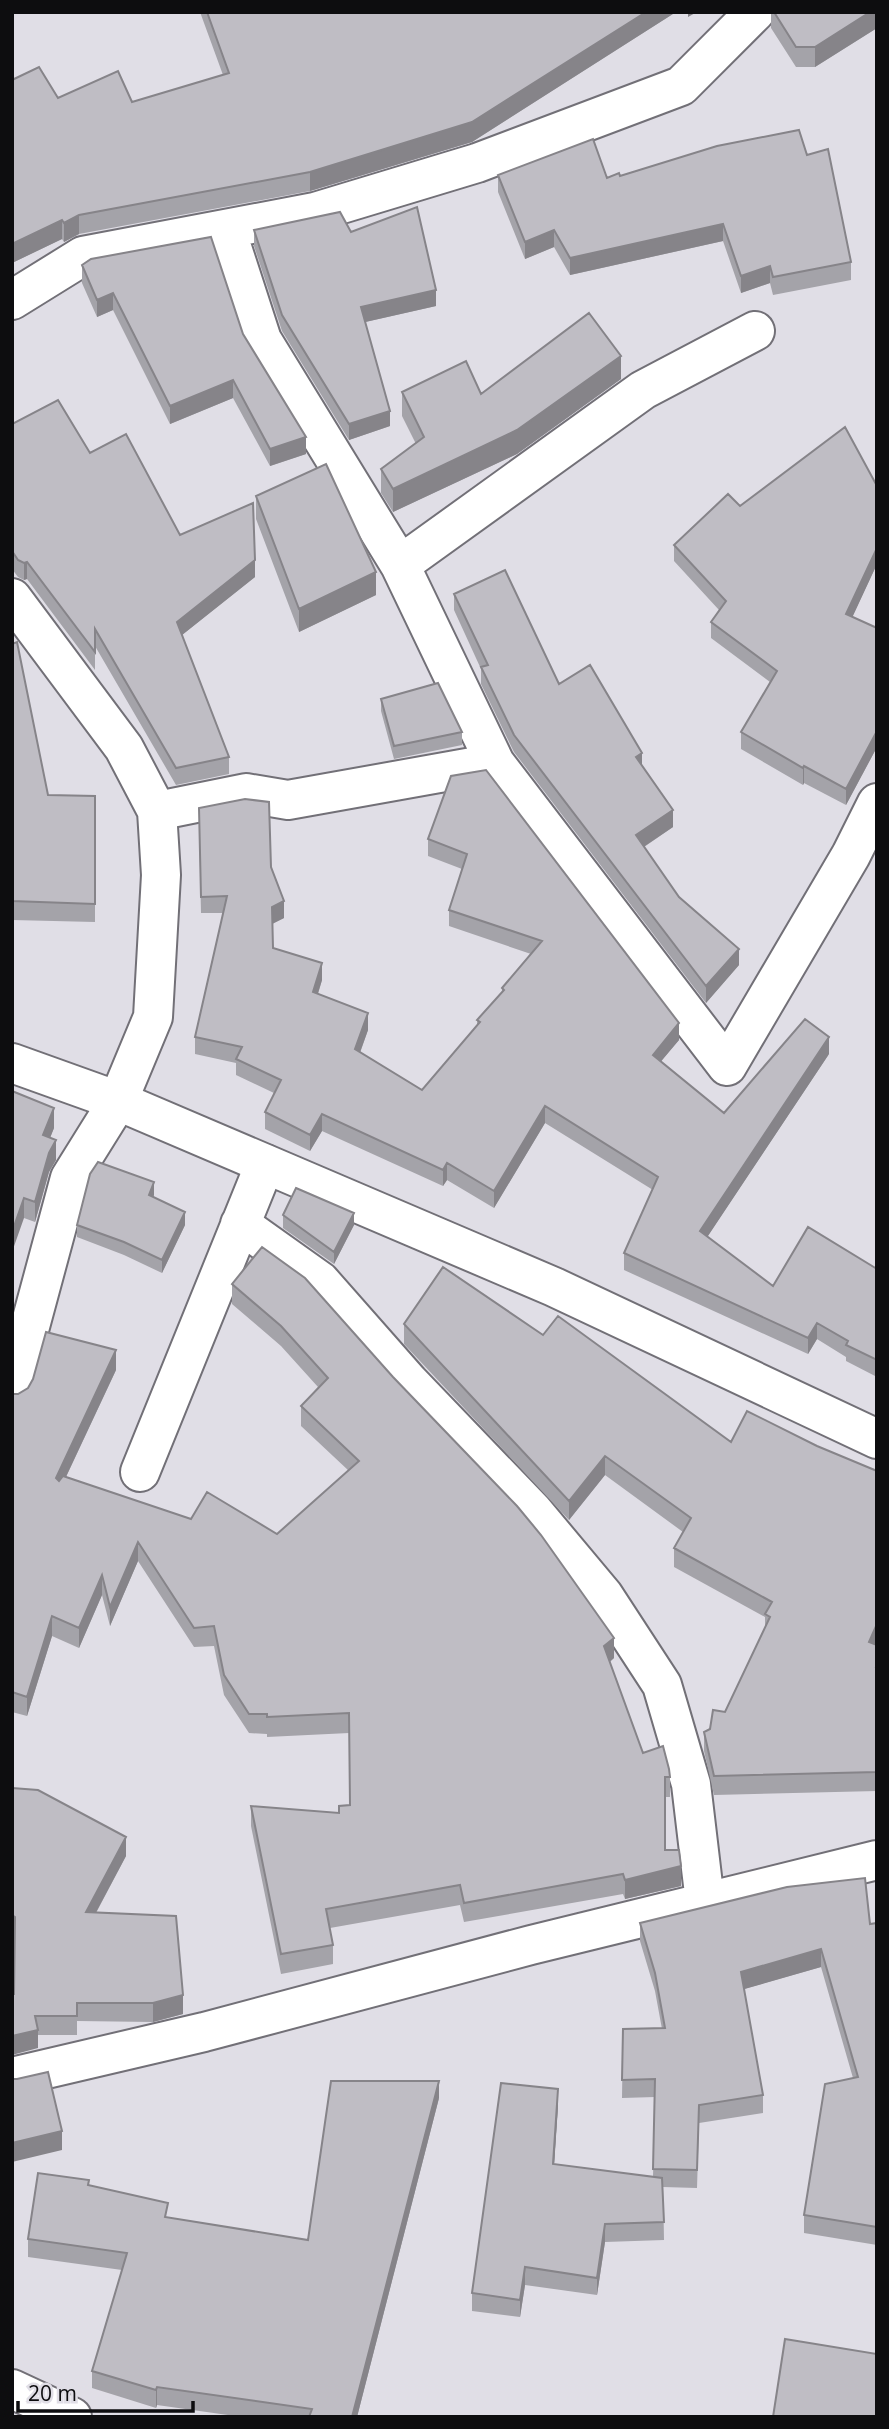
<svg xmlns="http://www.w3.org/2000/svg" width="889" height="2429" viewBox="0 0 889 2429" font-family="'Open Sans',sans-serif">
<rect width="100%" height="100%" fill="#e0dee6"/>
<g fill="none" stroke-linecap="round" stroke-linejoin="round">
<defs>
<path id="street" d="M226 229 262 340 400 565 495 763 727 1066 851 855 877 803
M12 300 83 256 315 212 477 163 681 86 755 12
M400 565 643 390 755 331
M12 598 124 748 157 811 161 875 153 1017 118 1101 70 1178 12 1393
M157 811 246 793 288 800 495 763
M240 1224 320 1281 409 1382 533 1511 604 1596 662 1685 691 1784 705 1902
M140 1472 265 1164
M12 2077 204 2032 531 1945 877 1860
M12 2389 72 2417"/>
<path id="secondary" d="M12 1063 118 1101 554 1287 877 1439"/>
</defs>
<use href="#street" stroke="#727077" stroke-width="42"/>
<use href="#secondary" stroke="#727077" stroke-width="42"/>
<use href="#street" stroke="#fff" stroke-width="38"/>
<use href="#secondary" stroke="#fff" stroke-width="38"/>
</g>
<path fill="#a4a3a9" d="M200 12H676L472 142 310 191 79 234 64 242 62 239 12 263V80L58 98 132 102 223 75Z
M771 12H877V28L815 67H796L771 28Z
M807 155 851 262V280L773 295 770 283 741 293 723 241 570 275 554 247 525 259 498 192V175L607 178Z
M254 230 351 232 436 306 365 322 390 426 349 440 282 331 254 246Z
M82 265 243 334 306 454 270 466 233 398 170 424 113 310 97 317 82 283Z
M621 379 517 454 393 512 381 493V469L416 444 402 416V392L481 394Z
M12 424 90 453 180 535 255 577 182 635 229 757V774L176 785 95 646V670L27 579 24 580 18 577 12 569Z
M877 486V564L852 617 877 628V747L846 805 804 783 803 785 741 749V732L770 682 711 638V622L719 610 674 561V545L740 506Z
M256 496 376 595 299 632 256 519Z
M454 594 559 684 642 766 673 827 644 847 679 897 739 965 706 1003 514 752 481 684V669L454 610Z
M12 644 48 795 95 796V922L12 920Z
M381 699 462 732V745L394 759 381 711Z
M451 776 679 1040 661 1061 724 1113 829 1054 707 1237 773 1286 877 1269V1377L846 1361V1357L817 1339 808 1354 624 1270V1253L653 1190 545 1123 494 1208 447 1180 443 1186 322 1131 310 1151 265 1129V1112L274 1093 236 1075V1063L195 1054V1037L223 913H201L199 825 271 867 284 918 272 924 273 948 322 980 318 994 368 1030 360 1053 422 1090 477 1025V1020L502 992V988L531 954 449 926V910L462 869 428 856V839Z
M12 1091 54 1128 50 1138 56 1160 49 1172 35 1222 24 1218Z
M154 1195 153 1197 185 1225 162 1273 124 1255 77 1237V1225Z
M283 1215 354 1225 334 1264 283 1228Z
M262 1247 614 1658 610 1662 643 1753 670 1777V1797H665V1850L681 1886 625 1899 623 1894 464 1922 460 1905 330 1928 333 1945V1964L281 1974 251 1826V1806L339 1813 350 1805 349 1733 267 1737V1734L249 1733 224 1695 214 1646 194 1647 138 1561 110 1626 102 1595 79 1648 52 1636 27 1716 12 1712V1394H18L116 1370 66 1477 191 1519 277 1534 349 1471 301 1426V1406L318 1387 281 1346 232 1304V1284Z
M404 1324 543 1335 731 1442 817 1446 877 1471V1791L714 1795 704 1751V1732L710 1729 725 1712 765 1628V1617L674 1567V1548L683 1532 605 1475 569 1520 404 1344Z
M12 1788 126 1856 96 1913 183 2014 153 2022 77 2021V2035H38V2048L14 1994 15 1935 12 1934Z
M640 1923 870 1924 877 1923V2245L804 2233V2215L853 2078 821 1967 744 1989 763 2095V2113L699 2123 697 2188 663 2187 664 2240 605 2242 597 2295 525 2285 520 2317 472 2311V2293L558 2106 554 2164 653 2177 655 2097 622 2098 623 2029H662L655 1991 640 1941Z
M439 2098 357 2417H242L157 2405 156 2408 92 2388V2371L122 2270 28 2257V2239L89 2185 168 2218 308 2240Z"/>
<path fill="#868489" d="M646 12H676L472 142 310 191V172Z
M688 12H697L688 17Z
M870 12H877V28L815 67V47Z
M79 215V234L64 242V223Z
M62 220V239L12 263V244Z
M723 224V241L570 275V258Z
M554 230V247L525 259V242Z
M770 266V283L741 293V276Z
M436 290V306L361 323V307Z
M113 293V310L97 317V300Z
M621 356V379L517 454 393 512V489Z
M233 380V398L170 424V406Z
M390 411V426L349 440V424Z
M306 437V454L270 466V449Z
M877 548V564L846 631V614Z
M255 560V577L177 639V622Z
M27 562V579L24 580V563Z
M376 572V595L299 632V609Z
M877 731V747L846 805V789Z
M642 753V770L636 757Z
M804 766V783L803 785V768Z
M673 810V827L636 852V835Z
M284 901V918L272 924V907Z
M739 949V965L706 1003V986Z
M322 963V980L313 1009V992Z
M368 1013V1030L355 1066V1049Z
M679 1023V1040L653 1071V1055Z
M829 1037V1054L700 1248V1231Z
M545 1106V1123L494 1208V1191Z
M54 1108V1128L43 1155V1135Z
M322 1114V1131L310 1151V1135Z
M56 1140V1160L49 1172 35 1222V1202L49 1153Z
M447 1163V1180L443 1186V1170Z
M154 1182V1195L149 1208V1195Z
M24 1198V1218L12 1252V1232Z
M185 1212V1225L162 1273V1260Z
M354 1213V1225L334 1264V1252Z
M817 1323V1339L808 1354V1338Z
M116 1350V1370L56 1498V1478Z
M605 1456V1475L569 1520V1501Z
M138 1542V1561L110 1626V1607Z
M102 1575V1595L79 1648V1628Z
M52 1616V1636L27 1716V1697Z
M877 1624V1644L869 1661V1642Z
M614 1638V1658L604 1666V1646Z
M126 1837V1856L86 1931V1912Z
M681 1866V1886L625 1899V1880Z
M821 1949V1967L741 1990V1972Z
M183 1995V2014L153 2022V2003Z
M38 2030V2048L12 2055V2036Z
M439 2081V2098L357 2417H352Z
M558 2089V2106L553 2182V2164Z
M62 2131V2150L12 2162V2143Z
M605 2224V2242L597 2295V2278Z
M525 2267V2285L520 2317V2300Z
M157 2387V2405L156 2408V2390Z"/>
<path fill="#bfbdc4" stroke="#868489" stroke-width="2" d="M207 12H646L472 122 310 172 79 215 64 223 62 220 12 244V80L39 67 58 98 118 71 132 102 229 73Z
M774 12H870L815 47H796Z
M799 130 807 155 828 149 851 262 773 277 770 266 741 276 723 224 570 258 554 230 525 242 498 175 593 139 607 178 619 173 620 176 717 146Z
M417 207 436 290 361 307 390 411 349 424 282 315 254 230 340 212 351 232Z
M211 237 243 334 306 437 270 449 233 380 170 406 113 293 97 300 82 265 91 259Z
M589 313 621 356 517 430 393 489 381 469 424 437 402 392 466 361 481 394Z
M58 400 90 453 126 434 180 535 253 503 255 560 177 622 229 757 176 768 95 629V652L27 562 24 563 18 560 12 551V424Z
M845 427 877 486V548L846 614 877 628V731L846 789 804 766 803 768 741 732 777 671 711 622 726 601 674 545 728 494 740 506Z
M326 464 376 572 299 609 256 496Z
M505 570 559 684 590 665 642 753 636 757 673 810 636 835 679 897 739 949 706 986 514 735 481 667 488 665 454 594Z
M17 642 48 795 95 796V904L12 901V644Z
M438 683 462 732 394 746 381 699Z
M486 770 679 1023 653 1055 724 1113 805 1019 829 1037 700 1231 773 1286 808 1227 877 1269V1360L846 1345 848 1341 817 1323 808 1338 624 1253 658 1177 545 1106 494 1191 447 1163 443 1170 322 1114 310 1135 265 1112 281 1080 236 1059 242 1047 195 1037 227 896 201 897 199 808 245 799 269 802 271 867 284 901 272 907 273 948 322 963 313 992 368 1013 355 1049 422 1090 480 1022 477 1020 504 990 502 988 542 941 449 910 467 854 428 839 451 776Z
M12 1091 54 1108 43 1135 56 1140 49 1153 35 1202 24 1198 12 1232Z
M98 1162 154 1182 149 1195 185 1212 162 1260 124 1242 77 1225 90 1174Z
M296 1188 354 1213 334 1252 283 1215Z
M262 1247 305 1278 393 1377 517 1506 541 1535 614 1638 604 1646 643 1753 663 1746 669 1769 670 1777H665V1850H679L681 1866 625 1880 623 1874 464 1903 460 1885 326 1909 333 1945 281 1954 251 1806 339 1813V1806L350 1805 349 1713 267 1717V1714H249L224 1675 214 1626 194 1628 138 1542 110 1607 102 1575 79 1628 52 1616 27 1697 12 1692V1394H18L28 1388 33 1379 46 1332 116 1350 56 1478 59 1481 63 1476 191 1519 207 1492 277 1534 359 1461 301 1406 328 1378 281 1326 232 1284Z
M443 1267 543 1335 558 1316 731 1442 747 1411 817 1446 877 1471V1624L869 1642 877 1645V1663L876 1667H877V1772L714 1776 704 1732 710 1729 713 1710 725 1712 770 1617 765 1614 772 1602 674 1548 691 1518 605 1456 569 1501 404 1324Z
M12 1788 38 1790 126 1837 86 1912 176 1916 183 1995 153 2003H77V2016H35L38 2030 12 2036V1994H14L15 1917 12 1915Z
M865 1878 870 1924 877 1923V2227L804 2215 825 2084 858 2077 821 1949 741 1972 763 2095 699 2105 697 2170 653 2169 655 2079 622 2080 623 2029 665 2028 655 1973 640 1923 787 1887Z
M48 2072 62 2131 12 2143V2079H17Z
M331 2081H439L352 2417H309L312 2409 157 2387 156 2390 92 2371 127 2253 28 2239 38 2173 89 2180 88 2185 168 2203 165 2217 308 2240Z
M501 2083 558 2089 553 2164 662 2178 664 2222 605 2224 597 2278 525 2267 520 2300 472 2293Z
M785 2339 877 2354V2417H773Z"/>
<rect width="889" height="2429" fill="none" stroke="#0d0d0f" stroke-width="28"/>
<path d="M18 2401v10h175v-10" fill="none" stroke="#0d0d0f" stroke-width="3.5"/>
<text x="28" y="2401" font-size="21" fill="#0d0d0f" stroke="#e0dee6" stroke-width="5" paint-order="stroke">20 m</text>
</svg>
